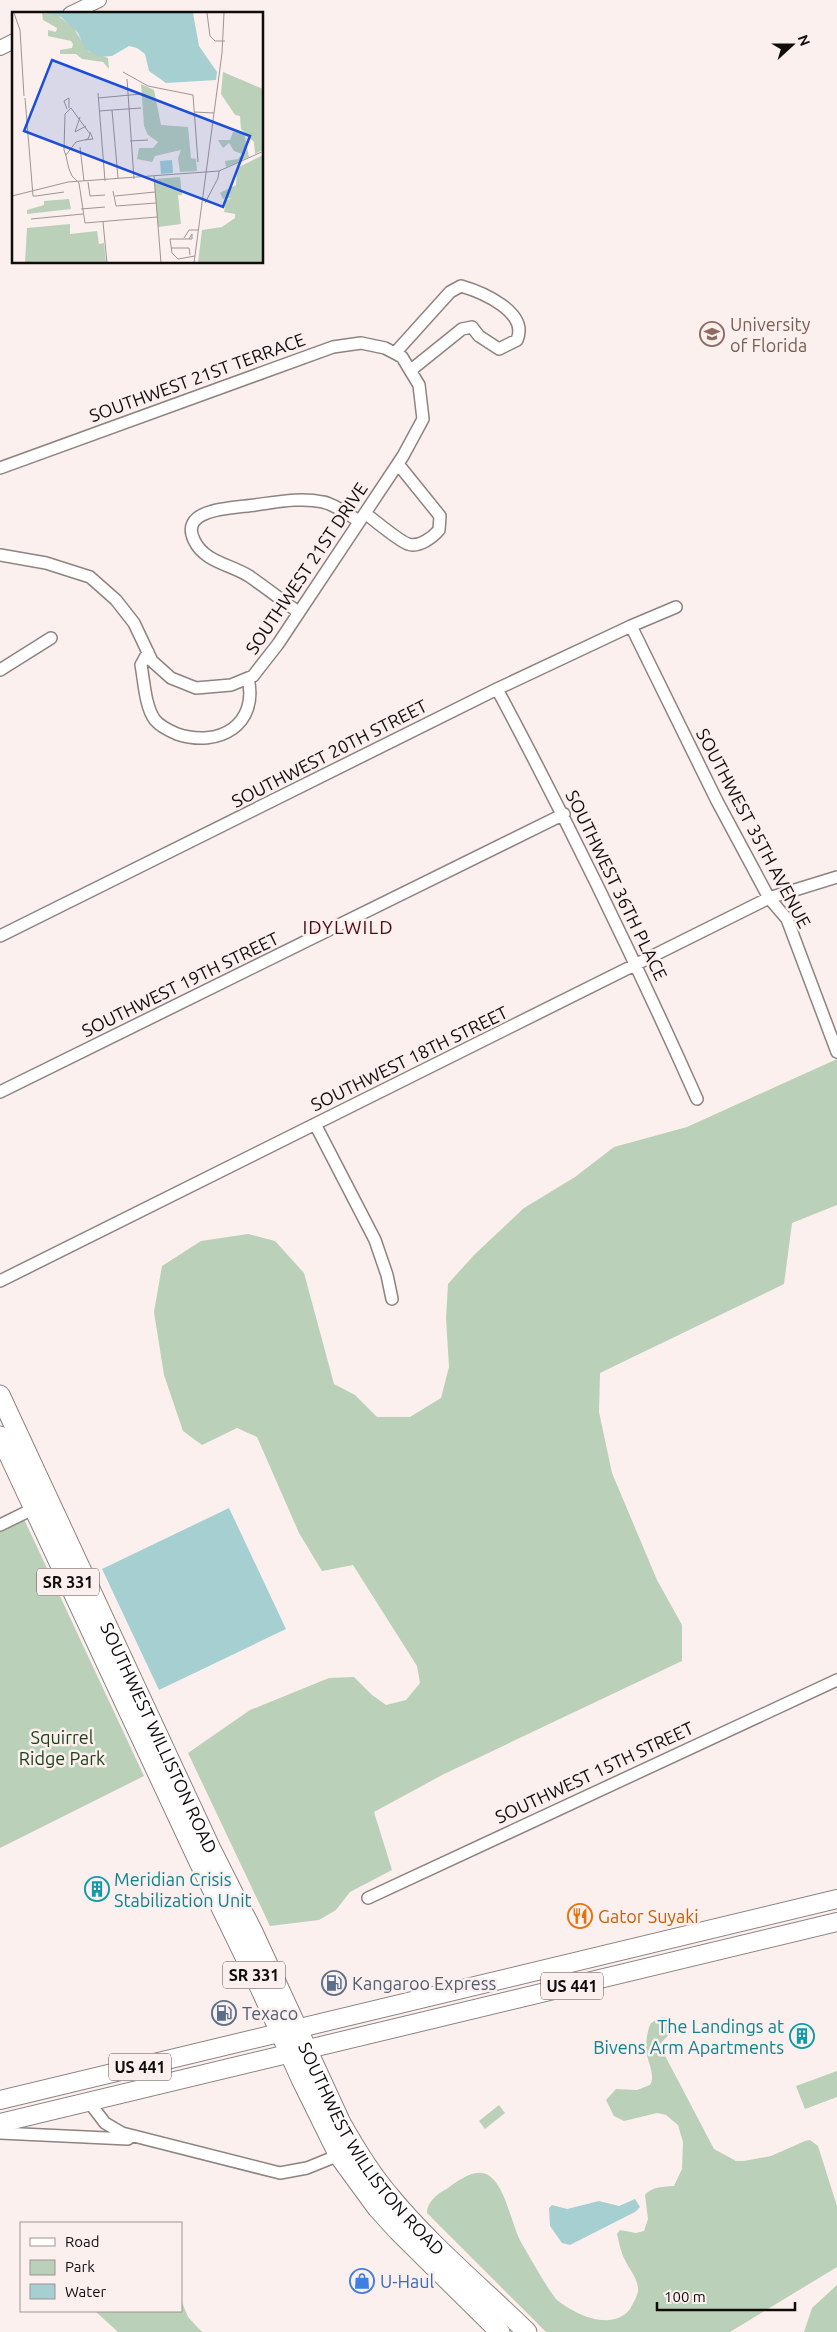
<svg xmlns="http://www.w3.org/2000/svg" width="837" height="2332" viewBox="0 0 837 2332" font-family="Ubuntu,sans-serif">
<rect width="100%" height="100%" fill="#fbf0ed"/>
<path fill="#bad0b8" d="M837 1059V1205L792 1223 784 1284 600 1373 599 1412 612 1473 657 1580 682 1625V1661L444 1774 374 1812 392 1870 350 1892 336 1910 319 1920 270 1926 188 1753 250 1710 329 1678 354 1677 372 1695 386 1705 406 1700 420 1683 417 1666 353 1565 322 1571 299 1533 257 1437 237 1428 202 1445 183 1431 164 1375 154 1312 162 1266 201 1241 248 1234 275 1241 304 1273 334 1384 355 1395 377 1417H410L441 1398 449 1367 446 1318 448 1284 474 1255 524 1208 575 1177 614 1147 687 1127Z
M24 1519 144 1776 0 1848V1531Z
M662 2017 670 2018 674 2029 661 2043V2048L714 2149 736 2161H744L771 2156 805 2141 810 2140 818 2146 837 2206V2267L730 2332H546L427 2213C427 2201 439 2193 448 2188 458 2181 473 2169 486 2174 506 2183 511 2226 522 2244 533 2262 543 2282 556 2299 575 2315 612 2332 630 2309 633 2303 639 2294 638 2288 637 2277 629 2269 625 2260 621 2253 619 2242 617 2234L620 2230 636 2233 644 2231 648 2219 645 2195C652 2186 664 2187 674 2186L682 2169 683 2142 678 2125 666 2115 657 2113 624 2121 614 2116 606 2100 616 2089 637 2090 650 2085C656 2075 647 2061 646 2050 646 2041 647 2031 651 2023Z
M837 2071V2097L805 2109 796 2086Z
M499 2105 505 2113 485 2129 479 2121Z
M837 2285V2332H804L812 2308Z
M181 2300 188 2317 202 2332H118L95 2311H181Z"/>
<path fill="#a6cfd1" d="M229 1508 286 1629 159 1690 102 1569Z
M635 2199 640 2207 635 2212 570 2245 562 2243 550 2226 549 2208 552 2205 567 2209 599 2201 619 2206Z"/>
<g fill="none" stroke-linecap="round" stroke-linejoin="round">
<defs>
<path id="minor" d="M395 353 450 292 461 286C482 292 529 312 517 340L499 349 479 336 472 327 462 329 411 370
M0 468 333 347 361 343 385 348 402 357 419 385 423 419 403 456 278 644 253 676 231 685 196 688 171 678 152 661 134 623 116 600 90 577 46 563 0 555
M365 513C374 520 399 541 408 544 419 548 433 537 439 530L440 516 398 464
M298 612C282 600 266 588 249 576 230 564 204 562 194 540 178 507 238 508 255 505 277 502 301 497 323 502 334 504 349 515 359 521
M631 626 717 801 769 898 787 919 837 1052
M148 652 141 665C144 680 145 707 155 720 160 726 170 731 177 734 219 748 259 725 248 678
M0 670 51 638
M497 689C569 824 635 960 697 1099
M0 936 497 689 631 626 676 607
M0 1092 564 814
M315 1124 375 1240 387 1275 392 1299
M0 1281 769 898 837 877
M0 1525 39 1506
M368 1898 837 1680
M89 2102 105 2123 122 2133 280 2173 307 2168 344 2153
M0 2133 128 2139"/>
<path id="tertiary" d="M70 14 99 0
M0 48 14 41"/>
<path id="primary" d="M0 2100 837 1899
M0 2123 837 1922"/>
<g id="trunk">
<path id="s1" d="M0 1395 211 1849 253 1932 341 2123C355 2148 370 2173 389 2195 430 2245 481 2287 527 2332"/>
<path d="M0 1436 198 1860 261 1990 301 2079 339 2156 377 2208 398 2231 500 2332"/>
</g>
</defs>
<use href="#minor" stroke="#8d8380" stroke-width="14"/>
<use href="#tertiary" stroke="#8d8380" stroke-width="16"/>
<use href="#primary" stroke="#8d8380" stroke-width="20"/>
<use href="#trunk" stroke="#8d8380" stroke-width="21"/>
<use href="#minor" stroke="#fff" stroke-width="11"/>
<use href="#tertiary" stroke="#fff" stroke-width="14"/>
<use href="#primary" stroke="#fff" stroke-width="18"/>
<use href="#trunk" stroke="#fff" stroke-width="19"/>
</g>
<defs>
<symbol id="university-ring" viewBox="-11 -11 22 22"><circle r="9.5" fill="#fbf0ed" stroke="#8d6e63" stroke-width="1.5"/><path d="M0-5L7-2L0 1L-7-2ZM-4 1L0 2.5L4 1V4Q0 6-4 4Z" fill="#8d6e63"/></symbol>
<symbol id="building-ring" viewBox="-11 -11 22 22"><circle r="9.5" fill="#fbf0ed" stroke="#0f9aa8" stroke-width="1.5"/><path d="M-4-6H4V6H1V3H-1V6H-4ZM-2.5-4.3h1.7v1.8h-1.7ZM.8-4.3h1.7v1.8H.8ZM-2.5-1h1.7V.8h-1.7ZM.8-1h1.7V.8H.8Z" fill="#0f9aa8"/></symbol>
<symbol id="restaurant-ring" viewBox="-11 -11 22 22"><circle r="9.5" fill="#fbf0ed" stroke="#e8710a" stroke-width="1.5"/><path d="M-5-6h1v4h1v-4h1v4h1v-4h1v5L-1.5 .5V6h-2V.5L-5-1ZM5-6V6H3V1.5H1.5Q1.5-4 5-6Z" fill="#e8710a"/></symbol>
<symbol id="fuel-ring" viewBox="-11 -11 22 22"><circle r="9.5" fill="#fbf0ed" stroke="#5c6f8a" stroke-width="1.5"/><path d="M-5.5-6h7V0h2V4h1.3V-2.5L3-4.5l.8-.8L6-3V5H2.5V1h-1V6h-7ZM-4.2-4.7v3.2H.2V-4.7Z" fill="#5c6f8a"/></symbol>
<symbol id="shop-ring" viewBox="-11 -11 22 22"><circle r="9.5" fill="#fbf0ed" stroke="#3f7fe0" stroke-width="1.5"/><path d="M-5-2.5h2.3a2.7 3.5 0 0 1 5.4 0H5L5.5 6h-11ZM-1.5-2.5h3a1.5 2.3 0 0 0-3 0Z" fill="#3f7fe0"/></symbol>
</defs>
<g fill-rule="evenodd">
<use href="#university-ring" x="698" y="320" width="28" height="28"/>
<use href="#building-ring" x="83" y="1875" width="28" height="28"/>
<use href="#restaurant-ring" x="566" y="1902" width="28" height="28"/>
<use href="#fuel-ring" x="320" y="1969" width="28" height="28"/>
<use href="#fuel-ring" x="210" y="1999" width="28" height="28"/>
<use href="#building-ring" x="788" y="2022" width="28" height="28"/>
<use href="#shop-ring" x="348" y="2267" width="28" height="28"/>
</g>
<g text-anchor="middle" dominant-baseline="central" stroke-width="5" stroke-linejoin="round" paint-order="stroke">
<g fill="#fbf0ed" stroke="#56504f" stroke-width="1">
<rect x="37" y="1568.5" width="62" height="27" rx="4"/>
<rect x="223" y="1961.5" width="62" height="27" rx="4"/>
<rect x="541" y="1972.5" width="62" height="27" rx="4"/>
<rect x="109" y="2053.5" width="62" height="27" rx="4"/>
</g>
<g font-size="16" font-weight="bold" fill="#0f0c0b">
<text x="68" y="1582">SR 331</text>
<text x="254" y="1975">SR 331</text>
<text x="572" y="1986">US 441</text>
<text x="140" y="2067">US 441</text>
</g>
<g font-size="18" fill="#785e54" stroke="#fbf0ed" text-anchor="start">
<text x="730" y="324">University<tspan x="730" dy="21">of Florida</tspan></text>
</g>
<g font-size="18" fill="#0f0c0b" stroke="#fbf0ed">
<text transform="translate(197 377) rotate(-20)">SOUTHWEST 21ST TERRACE</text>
<text transform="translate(306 568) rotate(-56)">SOUTHWEST 21ST DRIVE</text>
<text transform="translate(329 753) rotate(-27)">SOUTHWEST 20TH STREET</text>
<text transform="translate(754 828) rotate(62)">SOUTHWEST 35TH AVENUE</text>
<text transform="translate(617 885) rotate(64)">SOUTHWEST 36TH PLACE</text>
<text transform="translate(180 984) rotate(-26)">SOUTHWEST 19TH STREET</text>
<text transform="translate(409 1058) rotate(-26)">SOUTHWEST 18TH STREET</text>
<text stroke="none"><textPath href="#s1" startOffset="378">SOUTHWEST WILLISTON ROAD</textPath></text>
<text transform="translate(594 1772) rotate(-25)">SOUTHWEST 15TH STREET</text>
<text stroke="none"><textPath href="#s1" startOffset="842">SOUTHWEST WILLISTON ROAD</textPath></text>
</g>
<g font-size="18" fill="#1b3e1a" stroke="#fbf0ed">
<text x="62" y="1737">Squirrel<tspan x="62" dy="21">Ridge Park</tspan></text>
</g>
<g font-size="18" fill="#0d838f" stroke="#fbf0ed" text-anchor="start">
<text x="114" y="1879">Meridian Crisis<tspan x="114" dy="21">Stabilization Unit</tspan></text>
<text x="784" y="2026" text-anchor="end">The Landings at<tspan x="784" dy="21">Bivens Arm Apartments</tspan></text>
</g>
<g font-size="18" fill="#c56008" stroke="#fbf0ed" text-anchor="start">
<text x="598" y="1916">Gator Suyaki</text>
</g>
<g font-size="18" fill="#4e5e75" stroke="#fbf0ed" text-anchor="start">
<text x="352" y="1983">Kangaroo Express</text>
<text x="242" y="2013">Texaco</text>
</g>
<g font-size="18" fill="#366cbe" stroke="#fbf0ed" text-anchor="start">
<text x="380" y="2281">U-Haul</text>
</g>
<g font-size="19" letter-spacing="1" fill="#500a12" stroke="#fbf0ed">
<text x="348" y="927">IDYLWILD</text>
</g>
</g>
<g transform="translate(12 12)">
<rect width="251" height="251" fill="#fbf0ed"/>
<path d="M30 1 45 3 61 15 76 39 96 46 97 57 91 50 70 47 64 42H48V38L60 36 61 32 59 29 36 24V18L44 20 45 16 31 8ZM211 60 251 77V138L243 142 242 130 229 117 228 104 223 103 209 82ZM129 72 142 78 149 113 176 115 179 146 184 147 185 159 168 160 166 146 169 138 143 144 140 150 125 147 127 136H141L146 130 136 123 132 114ZM221 120 232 121 237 145 214 155 213 149 226 147 230 142 222 139 217 131 211 136 206 128H218ZM251 143V251H186L190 218 210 215 223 206V202L212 200 214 188 220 186 211 187 208 181 224 173 225 156ZM168 165 170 183H166L169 212 146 215 142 167ZM57 187 59 197 15 202V198L32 193V189ZM58 212V222L85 219 87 232 92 231 94 251H13L15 216Z" fill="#bad0b8"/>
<path d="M33 1H181L187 34 205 60 204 68 154 71 137 59 133 42 125 36 117 34 100 44 88 45 73 37 66 21 49 5ZM160 148 161 161 149 162 148 149Z" fill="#a6cfd1"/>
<path fill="none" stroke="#9d9593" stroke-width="1" d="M2 1 8 18 12 84M195 1 198 24 203 29H213M111 60 136 74 181 83 186 150M115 67 122 167M86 81 93 169M13 86 21 184H24M86 86 129 82M55 97 52 89 57 86V96M100 98 106 166M87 99 129 96M182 100 202 101M68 105 63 120 74 114M73 128 81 127 78 120M118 129 136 128M68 135 72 169M54 143 64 130 76 127 78 122 59 96 53 102 52 138 54 144 57 157 60 164 67 171 73 211 145 205M142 164 149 251M76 170 78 184 93 183M101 179 104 194 144 191M0 184 56 170 207 159 252 139M24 184 52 180M103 184 143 180M193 191 206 166 207 159M69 197 93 195M19 207 71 202M91 210 95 251M172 226 177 218H186M177 227 180 222V227H158L160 241 166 247 183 244M159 236H177L178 243M182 251 210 41 212 1"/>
<path fill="#1d4ed8" fill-opacity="0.15" stroke="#1d4ed8" stroke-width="2.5" d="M40 48 238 124 211 195 12 119Z"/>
<rect width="251" height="251" fill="none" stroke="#0f0c0b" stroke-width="2.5"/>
</g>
<rect x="20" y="2222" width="162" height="90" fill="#fbf0ed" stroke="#9d9593"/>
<rect x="30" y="2238" width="25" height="8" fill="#ffffff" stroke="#9d9593"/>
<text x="65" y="2247" font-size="15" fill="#0f0c0b">Road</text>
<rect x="30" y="2260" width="25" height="15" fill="#bad0b8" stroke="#9d9593"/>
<text x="65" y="2272" font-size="15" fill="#0f0c0b">Park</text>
<rect x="30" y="2284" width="25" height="15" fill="#a6cfd1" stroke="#9d9593"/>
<text x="65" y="2297" font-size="15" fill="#0f0c0b">Water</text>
<g transform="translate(792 45) rotate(69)" stroke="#fbf0ed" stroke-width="4" paint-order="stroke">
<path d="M0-4L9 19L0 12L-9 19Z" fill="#0f0c0b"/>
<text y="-8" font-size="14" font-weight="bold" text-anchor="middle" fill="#0f0c0b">N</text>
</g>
<path d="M657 2302v8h138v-8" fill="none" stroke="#0f0c0b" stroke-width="2.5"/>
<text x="664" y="2302" font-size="15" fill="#0f0c0b" stroke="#fbf0ed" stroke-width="4" paint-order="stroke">100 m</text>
</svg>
